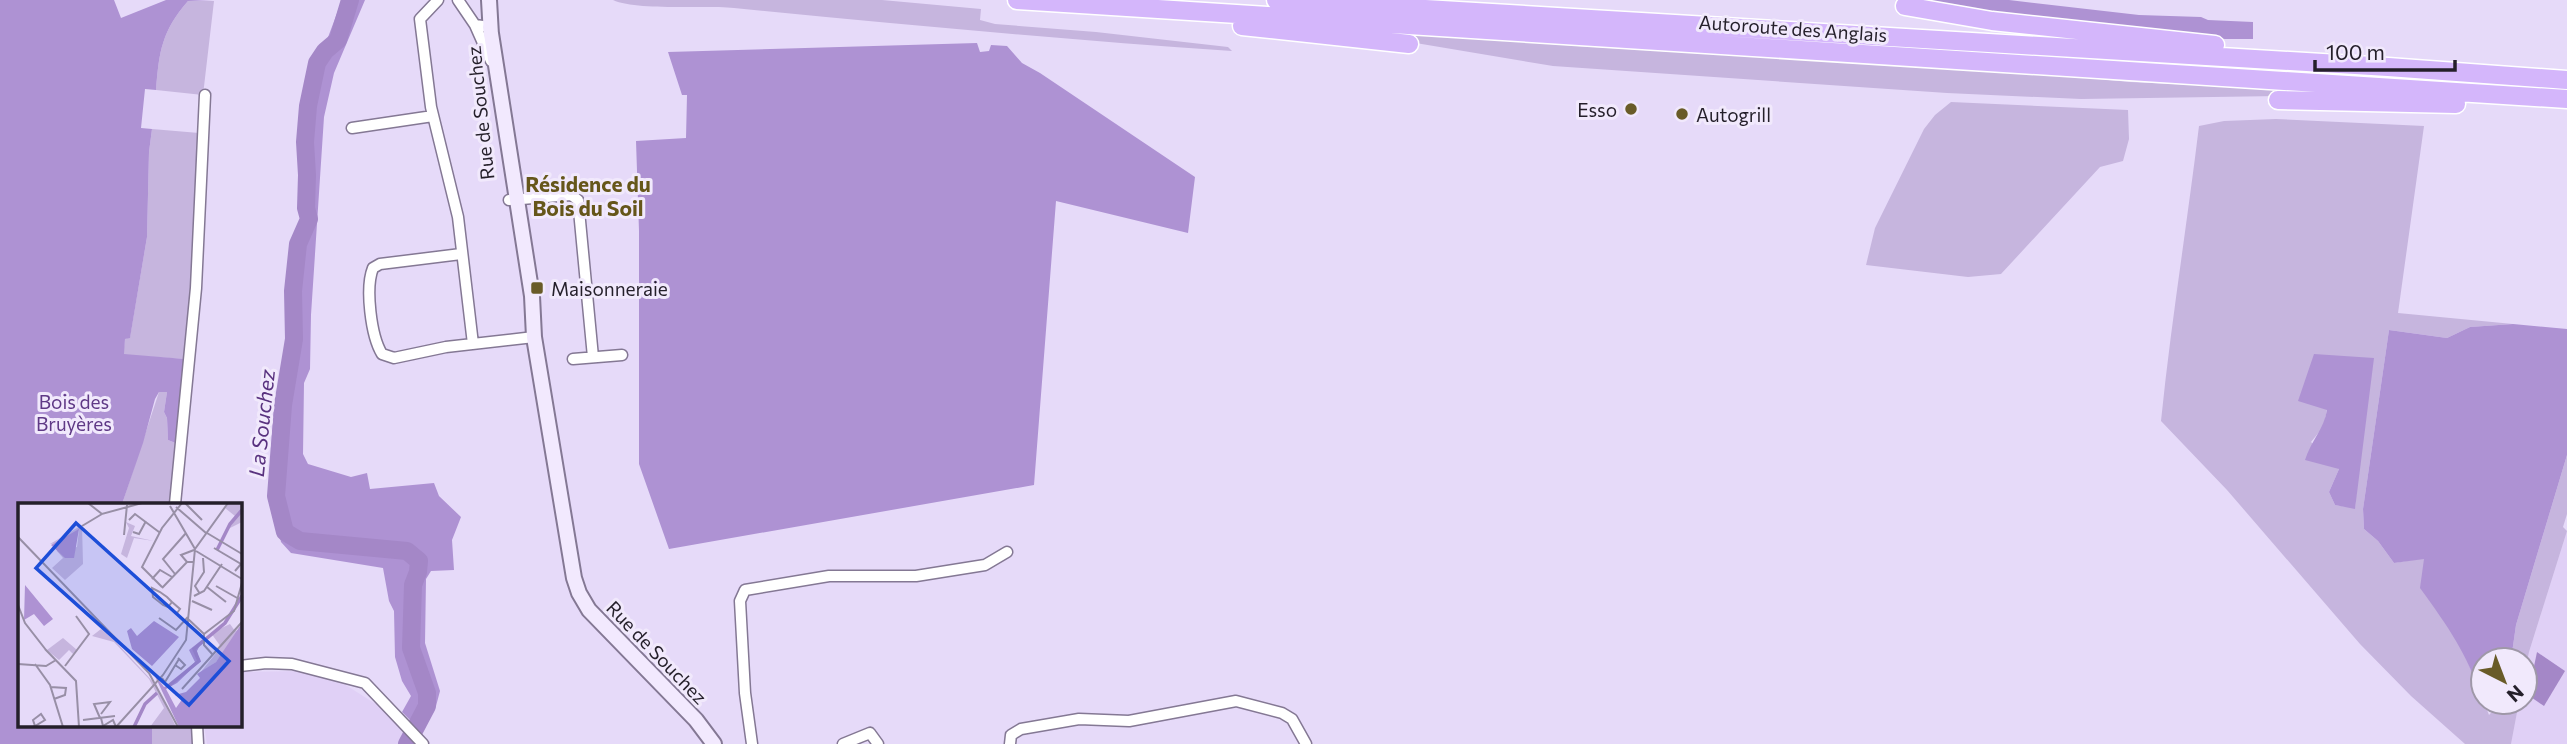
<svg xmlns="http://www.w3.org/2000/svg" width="2567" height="744" viewBox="0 0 2567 744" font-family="Commissioner,sans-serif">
<rect width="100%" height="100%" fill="#e6daf9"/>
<path fill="#e0d0f6" d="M2567 531V744H2511L2519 702H2525V672L2529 652Z
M302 671 341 682 382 708 405 732 401 744H207L204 725H240V672Z"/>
<path fill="#c6b5de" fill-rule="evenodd" d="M613 0H882L981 9 980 20 995 24 1096 32 1228 47 1232 51C1065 40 900 24 734 8 703 5 637 11 613 0Z
M188 1H214L203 95 156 90C159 51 162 31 188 1Z
M1381 31 1577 46 2044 74 2130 82 2280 89 2279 96 2081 99 1947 93 1553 66 1380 37Z
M1951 102 2128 110 2129 139 2123 161 2100 167 2001 274 1968 277 1866 265 1875 228 1924 129 1935 115Z
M2276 119 2424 126 2398 313 2513 324 2470 327 2447 338 2389 330 2363 509 2364 529 2378 541 2394 563 2424 558C2445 611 2470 663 2489 715L2501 702H2519L2511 744H2465L2411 696 2360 644 2227 490 2161 421C2171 323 2187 225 2199 126L2224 121ZM2327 409 2358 475 2355 508 2335 505 2329 492 2339 469 2311 442 2324 426Z
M152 129 199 133 194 256 185 359 123 355 125 339 130 337 147 237 149 152Z
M159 392H167L164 412 167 418 168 440 178 444 172 504H122Z
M2567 455V514L2563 527 2567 531 2529 652 2525 672V660H2511L2516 625Z
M152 725H193V744H152Z"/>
<path fill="#ae92d3" d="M0 0H114L121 18 166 0H214L188 1C162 31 159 51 156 90L145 89 141 128 152 129 149 152 147 237 130 338 125 339 124 354 185 359 178 444 168 440 167 418 164 412 167 392H159L155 399 143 443 122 504H19V725H152V744H0Z
M342 0H365L334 73 324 117 311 315 310 369 304 383 303 454 308 464 351 477 367 473 370 489 434 483 439 496 461 517 452 540 454 570 431 571 426 579 425 643 440 691 436 706 421 731 402 712 411 696 402 681 395 657 394 611 389 601 383 568 291 553 281 542 270 490 275 413 281 374 289 352 286 325 290 308 291 278 302 219V102L315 51 327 40Z
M1895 0H2009L2139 15 2201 17 2208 20 2253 22V39H2225L2047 21C2028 15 2010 17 1991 11Z
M977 43 980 52 989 51 991 45 1007 46 1022 63 1040 73 1195 177 1188 233 1056 201 1034 485 669 549 639 464V231L636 141 686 138 687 95H682L668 52Z
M2513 324 2567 329V455L2516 625 2511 660H2483V700C2466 652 2449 628 2420 588L2424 559 2394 563 2378 541 2364 529 2363 509 2389 330 2447 338 2470 327Z
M2314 354 2374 358 2355 509 2335 505 2329 492 2339 469 2305 460C2311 441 2324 429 2327 410L2298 401Z"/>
<path fill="#a487c7" d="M2537 652 2565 671 2544 706 2528 695Z"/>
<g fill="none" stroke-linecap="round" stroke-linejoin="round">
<path stroke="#a487c7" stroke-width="18" d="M350 0 338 40 325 51 317 63 308 106 305 142 307 175 306 208 309 219 298 244 293 291 294 339 283 405 276 496 285 532 300 541 407 551 419 561 418 572 413 585 411 648 427 693V706L407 744"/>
<defs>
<path id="street" d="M438 0 420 19 431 107 458 217 473 344
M458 0 475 25 490 27
M475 25 491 61
M352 128 433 116
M509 200 571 195 578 200 593 357
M461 254 380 264 373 268C365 288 371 336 382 354L394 358 446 347 534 337
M573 359 622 355
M175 504 196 288 205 95
M240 666 266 663 292 664 365 683 423 744
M197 725 198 744
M752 744 745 693 740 601 745 590 829 576H916L985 565 1007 552
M843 744 870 733 878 744
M1010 744 1011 735 1021 729 1079 719 1129 721 1236 701 1282 713 1292 719 1306 744"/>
<path id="secondary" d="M489 0 491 35
M490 27 532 296 534 337 574 578 579 593 589 610 696 720 714 744"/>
<path id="highway" d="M1017 0 2567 99
M1276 0 2388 67 2567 80
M1905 6 1992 21 2215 45
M1242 26 1409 44
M2278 100 2456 104"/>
</defs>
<use href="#street" stroke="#847894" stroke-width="13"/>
<use href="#secondary" stroke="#847894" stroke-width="18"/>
<use href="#highway" stroke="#fff" stroke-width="21"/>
<use href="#street" stroke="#fff" stroke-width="10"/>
<use href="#secondary" stroke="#f2e9fe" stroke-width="14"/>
<use href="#highway" stroke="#d4b6fb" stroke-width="18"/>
</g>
<g fill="#695b28" stroke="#f1e9fc" stroke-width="2.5">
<circle cx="1631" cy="109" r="7"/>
<circle cx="1682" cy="114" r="7"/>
<rect x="530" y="281" width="14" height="14" rx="3.5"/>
</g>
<g text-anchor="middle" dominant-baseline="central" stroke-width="6" stroke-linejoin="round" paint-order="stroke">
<g font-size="19" fill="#241f2a" stroke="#f1e9fc">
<text transform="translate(1793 28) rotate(4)">Autoroute des Anglais</text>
<text transform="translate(480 113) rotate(-96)">Rue de Souchez</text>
<text transform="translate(657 652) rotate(46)">Rue de Souchez</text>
</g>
<g font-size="19" fill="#241f2a" stroke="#f1e9fc" text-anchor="start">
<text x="1617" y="109" text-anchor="end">Esso</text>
<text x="1696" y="114">Autogrill</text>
<text x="551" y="288">Maisonneraie</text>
</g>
<g font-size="19" fill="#5f3986" stroke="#f1e9fc">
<text x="74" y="401">Bois des<tspan x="74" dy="22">Bruyères</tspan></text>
</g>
<g font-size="21" font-weight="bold" fill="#65561a" stroke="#f1e9fc">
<text x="588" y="183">Résidence du<tspan x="588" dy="24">Bois du Soil</tspan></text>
</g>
<g font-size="21" font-style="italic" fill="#59327f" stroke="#f1e9fc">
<text transform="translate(261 423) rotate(-84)">La Souchez</text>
</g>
</g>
<g transform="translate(18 503)">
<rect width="224" height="224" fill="#e6daf9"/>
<path d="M211 0H224V19L210 26 217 13 207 5ZM108 19 117 23 113 33 136 38 116 35 109 55 103 51 111 25ZM64 22 65 61 47 77 34 65 45 55 39 48 59 44 61 27 40 40 32 41ZM212 121 217 128 223 126 198 159 182 170 203 144 193 130ZM83 126 98 139 138 182 158 224H132L146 205 131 176 96 139 74 133ZM45 135 59 147 55 151 51 147 41 157 29 147Z" fill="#c6b5de"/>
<path d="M61 26 56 55H47L33 42ZM7 82 35 116 26 123 16 111 6 117ZM136 118 161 134 134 163 114 146 109 128 113 125 119 133ZM224 120V224H161L135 169 146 184 155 180 177 159 171 147 185 136 179 148 181 159 159 180 148 186 158 205 165 195 157 192 168 189 182 175 179 171 198 159Z" fill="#ae92d3"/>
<path fill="none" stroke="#a487c7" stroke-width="3.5" d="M199 47 212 21 224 7M149 184 181 158 176 146 207 120 224 93M116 224 127 201 139 190"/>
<path fill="none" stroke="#988fa6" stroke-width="2" d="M70 0 84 11 124 0M167 0 184 17M152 3 177 46M158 4 188 30M111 17 117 11 141 29M64 23 84 11M115 29 121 31 128 18M189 30 224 51M106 32 109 2M0 34 131 170 160 224M196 45 223 61 217 68M177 46 210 0M178 48 224 76M169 59 163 52 176 47M157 71 145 56 168 30M134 76 142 67 154 74M198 83 221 96M144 84 124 64 144 25 164 0M189 84 208 99M144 85 169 59H176M182 91 177 83 186 69 185 55M176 93 186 88 204 61M174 98 194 107M154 99 150 104 145 102 135 94 134 85 142 89 149 94 154 99 162 106 159 110M0 102 7 120 28 147M141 115 158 127 169 115 186 131V142L195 152M186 131 216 108 224 80M27 146 58 178 61 224M0 161 28 163 38 157M17 161 32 182 45 224M157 162 163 166 167 162 160 155M47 163 71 131 58 113M144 175 147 179 161 156M32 184 48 185 47 192 36 196M164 186 224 119M82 215 76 201 92 199 83 211M83 215 85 223 95 217 98 224M65 217 97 213M15 224 17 223 27 217 23 211 15 217 17 223M98 224 145 172 168 137 177 46"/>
<path fill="#1d4ed8" fill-opacity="0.15" stroke="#1d4ed8" stroke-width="3.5" d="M58 20 211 158 171 202 18 65Z"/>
<rect width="224" height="224" fill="none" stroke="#241f2a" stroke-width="3.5"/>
</g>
<g transform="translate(2504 681) rotate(138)"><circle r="33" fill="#f1e9fc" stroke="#9f98a8" stroke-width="2"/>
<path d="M0-5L12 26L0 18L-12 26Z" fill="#695b28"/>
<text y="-10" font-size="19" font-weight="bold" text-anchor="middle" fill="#241f2a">N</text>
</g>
<path d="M2315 60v10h140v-10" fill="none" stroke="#241f2a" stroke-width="3.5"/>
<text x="2326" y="60" font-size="21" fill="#241f2a" stroke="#f1e9fc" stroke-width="5" paint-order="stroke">100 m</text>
</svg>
